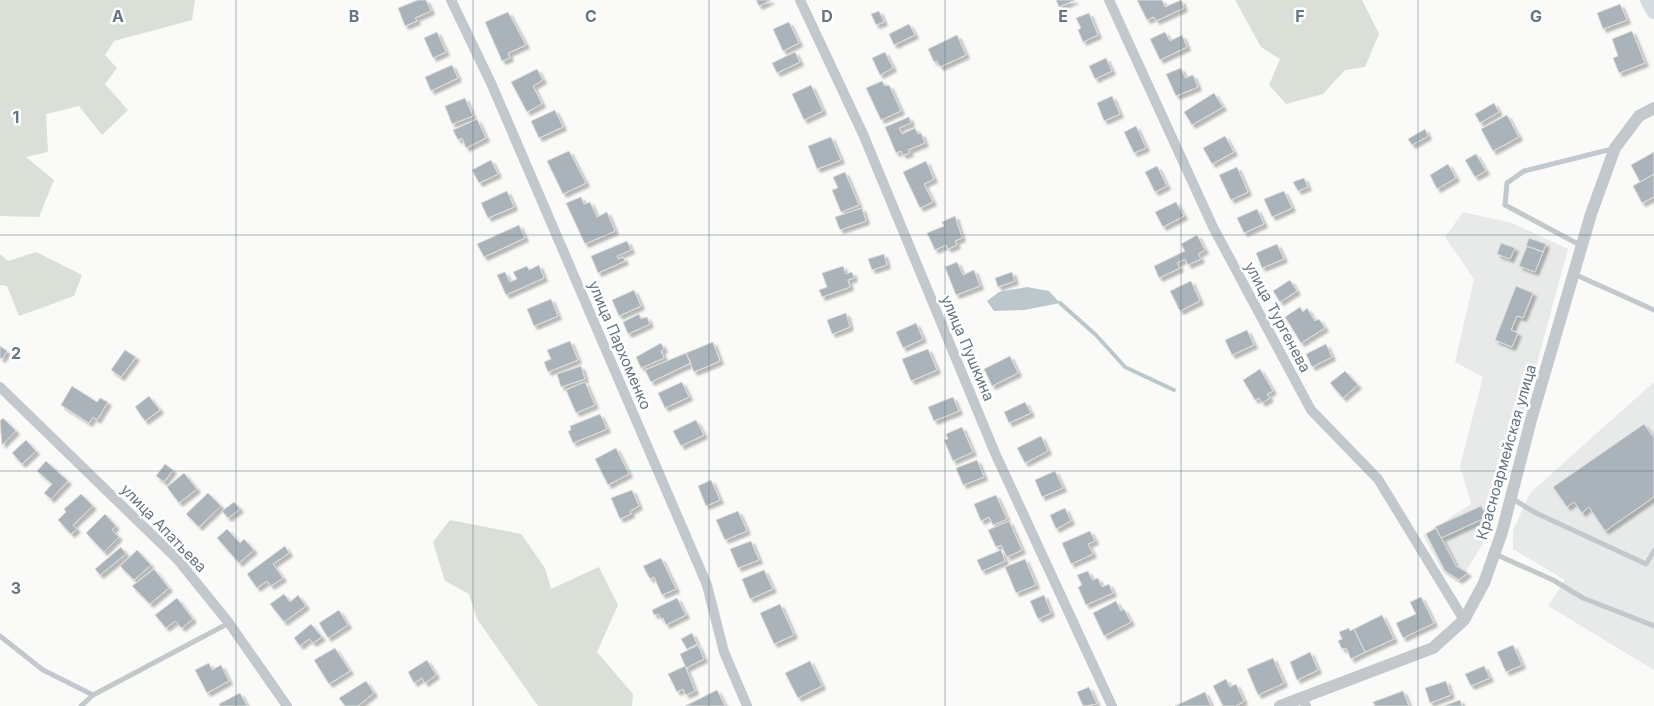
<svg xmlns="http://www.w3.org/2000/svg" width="1654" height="706" viewBox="0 0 1654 706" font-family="Inter,sans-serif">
<defs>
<filter id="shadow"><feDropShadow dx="3.5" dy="3.5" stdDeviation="1" flood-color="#0004"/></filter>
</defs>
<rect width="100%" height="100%" fill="#fafaf8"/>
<path fill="#e8e9e9" d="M1463 212 1512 223 1568 249 1492 529 1463 576 1444 574 1423 535 1471 504 1460 466 1483 377 1455 362 1474 279 1445 237Z
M1654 382V670L1548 606 1565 580 1513 549V530L1530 493Z"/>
<path fill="#dadfd7" d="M0 0H195L192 20 114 41 105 55 117 68 105 84 128 110 102 135 79 106 46 114 48 152 26 157 54 180 39 217 0 216Z
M1235 0H1362L1379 34 1365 67 1345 70 1323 94 1286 104 1269 85 1280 59 1261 47Z
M36 252 82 275 74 296 19 316 7 286 0 285V254L8 261Z
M450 520 521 534 545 568 551 589 599 567 618 605 597 652 633 694 632 706H538L477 619 469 594 445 581 433 542Z"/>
<path fill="#bbc7cb" d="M1027 287 1049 291 1060 303 1024 310 994 311 987 301 999 292Z"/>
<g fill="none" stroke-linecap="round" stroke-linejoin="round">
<path stroke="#bbc7cb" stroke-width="4" d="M1060 303 1096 335 1125 367 1174 390"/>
</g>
<path fill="#aab3b9" stroke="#dcdcda" filter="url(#shadow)" d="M418 0H426L431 11 415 18 417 21 405 26 398 8Z
M756 0H771L759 6Z
M1056 0H1075L1059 7Z
M1137 0H1162L1165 7 1181 0 1184 8 1156 21 1154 17 1147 20Z
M1620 4 1627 20 1603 29 1597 13Z
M879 11 884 22 876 25 871 14Z
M508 12 526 45 508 53 510 58 502 61 485 22Z
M1089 13 1098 35 1083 42 1078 30 1081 28 1076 18Z
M789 22 799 43 783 51 773 29Z
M909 24 915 35 894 45 889 34Z
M1632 31 1645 63 1619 73 1613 58 1618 56 1612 39Z
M437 32 446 52 433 58 424 38Z
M1165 32 1170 41 1182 35 1187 47 1160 60 1150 39Z
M957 35 966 55 940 67 937 61 934 62 928 49Z
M795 52 800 62 777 73 772 63Z
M885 52 893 68 880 75 872 58Z
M1106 58 1112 71 1095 79 1089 66Z
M452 65 458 78 431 91 425 77Z
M1181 68 1185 78 1193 75 1198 87 1176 96 1166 74Z
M537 69 543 80 533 86 542 104 527 112 511 82Z
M882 81 885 86 889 85 901 111 881 120 866 88Z
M811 85 823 111 804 120 792 94Z
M1214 93 1223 107 1192 125 1184 112Z
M1112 96 1120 114 1104 121 1097 103Z
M465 98 473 116 452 124 445 106Z
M1494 103 1499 112 1480 123 1475 114Z
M555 110 563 127 539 138 531 121Z
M1507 115 1519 137 1493 151 1481 129Z
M909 117 911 123 899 128 902 134 915 128 918 134 921 133 925 143 908 150 910 153 903 155 901 151 896 153 885 127Z
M477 119 486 138 466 148 462 138 458 140 453 130Z
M1136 126 1146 148 1134 153 1124 132Z
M1425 129 1428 136 1412 145 1408 139Z
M1225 136 1234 152 1212 164 1203 148Z
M831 137 841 160 817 169 808 146Z
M569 151 586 183 563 194 547 161Z
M1654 152V174L1640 182 1631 165Z
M1476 154 1486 171 1475 177 1465 160Z
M491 160 498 174 479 183 472 170Z
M926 161 934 179 924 184 933 202 920 208 903 172Z
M1448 164 1456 178 1437 189 1430 175Z
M1157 166 1167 186 1155 192 1145 172Z
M1237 167 1248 192 1231 200 1219 175Z
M845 172 859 205 841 212 832 190 838 188 833 177Z
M1654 174V197L1642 203 1633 186Z
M1304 178 1308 187 1298 191 1293 182Z
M507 191 514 207 488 218 481 203Z
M1284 191 1292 208 1272 217 1264 199Z
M581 197 584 204 590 202 597 217 607 212 615 231 585 244 566 203Z
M1176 202 1184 216 1163 227 1155 212Z
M862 208 866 221 840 230 835 217Z
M1257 209 1264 224 1244 233 1237 218Z
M955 216 962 238 955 241 957 245 948 249 946 245 935 250 927 233 944 226 942 222Z
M519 225 525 238 484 257 477 244Z
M1197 235 1205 250 1198 254 1201 259 1188 265 1185 259 1177 263 1180 268 1159 278 1154 266 1185 251 1181 244Z
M1529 238 1546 244 1543 252 1526 246Z
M627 241 631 250 617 256 618 259 623 257 625 261 598 273 591 256Z
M1501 243 1515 248 1510 259 1497 254Z
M1277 244 1284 259 1262 268 1256 253Z
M1527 246 1543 252 1535 272 1519 266Z
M884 254 887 265 872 270 868 259Z
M957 262 963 275 974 270 980 286 956 295 945 267Z
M539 265 544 278 506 295 497 275 505 272 510 282 517 279 513 272 527 266 529 270Z
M843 266 846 274 852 272 854 278 848 280 850 287 822 297 819 290 827 287 822 273Z
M1012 272 1015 281 998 287 995 278Z
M1290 280 1297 291 1280 302 1273 291Z
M1191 281 1200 301 1180 311 1170 291Z
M1516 286 1533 293 1523 318 1517 316 1511 330 1518 333 1512 347 1495 340Z
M634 290 641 306 619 316 612 300Z
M551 299 558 316 534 326 527 309Z
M1300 307 1303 312 1307 308 1315 321 1319 319 1325 328 1301 343 1285 317Z
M846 313 850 327 832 334 827 320Z
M639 314 641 319 647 317 650 324 628 334 623 322Z
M916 323 923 339 903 348 896 332Z
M1247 330 1254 345 1232 355 1225 340Z
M570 341 578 360 548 372 544 362 551 359 547 350Z
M713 342 720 361 694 372 686 353Z
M661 343 664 349 661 351 664 358 641 368 636 357Z
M1326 344 1332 357 1312 367 1306 354Z
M0 346 7 351 2 359 0 358Z
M928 349 937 370 911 381 902 359Z
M125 350 136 357 121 377 111 370Z
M686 353 691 363 651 382 645 370Z
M1010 356 1018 373 992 386 984 369Z
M581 366 585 379 561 387 557 374Z
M1260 369 1273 391 1267 394 1270 398 1262 403 1259 398 1255 400 1243 380Z
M1345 371 1358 385 1343 398 1330 383Z
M585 382 595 405 576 413 566 390Z
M682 382 689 397 665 408 658 393Z
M72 386 97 402 100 398 108 402 97 420 93 417 89 423 61 405Z
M149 396 160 410 145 421 135 407Z
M953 397 959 411 934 421 928 407Z
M1025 402 1031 413 1009 423 1004 412Z
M600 414 607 429 573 443 568 431 571 430 570 426Z
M3 418 16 431 2 445 0 421Z
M696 420 704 435 681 446 673 431Z
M1644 424 1654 438V497L1605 531 1589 507 1582 513 1574 502 1567 507 1553 487Z
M962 427 973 452 953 461 944 440 948 439 946 434Z
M1041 436 1048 451 1025 463 1017 448Z
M26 440 36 451 22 464 12 453Z
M616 448 629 474 608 485 595 459Z
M977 460 984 477 963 485 956 468Z
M46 461 68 481 51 499 44 493 52 484 37 471Z
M165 464 173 470 164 482 156 476Z
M1055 471 1063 488 1042 497 1035 480Z
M184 473 197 489 179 503 167 487Z
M711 480 720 500 706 506 698 486Z
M632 490 639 506 630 511 631 514 620 519 611 498Z
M208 493 221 506 199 527 186 514Z
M81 494 93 506 73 525 77 529 71 534 58 520 66 512 64 509Z
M996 495 1007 519 993 525 989 517 981 521 974 504Z
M234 502 240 509 228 518 222 511Z
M1481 506 1487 517 1441 538 1435 527Z
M1065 508 1071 521 1056 529 1050 515Z
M738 511 747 531 725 540 716 520Z
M105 514 116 526 112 530 119 537 104 552 86 533Z
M1009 521 1022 550 1007 557 1001 545 996 547 988 530Z
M1436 528 1456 566 1468 573 1459 580 1445 571 1426 534Z
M227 529 240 543 244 539 254 550 239 563 217 538Z
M1090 531 1095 541 1088 544 1093 554 1071 564 1062 543Z
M751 541 759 560 738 568 730 549Z
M285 546 289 553 273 564 283 578 271 586 267 581 257 588 247 574Z
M121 547 126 554 100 575 95 569Z
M137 550 151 565 134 580 120 566Z
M1001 550 1005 561 982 571 977 560Z
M661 558 676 589 662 595 654 577 650 579 643 566Z
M1025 559 1036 585 1016 593 1005 567Z
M154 569 169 588 150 604 132 586Z
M764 570 773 589 750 599 742 579Z
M1088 571 1092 580 1098 578 1102 587 1109 584 1113 593 1086 605 1078 587 1082 585 1077 575Z
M284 594 290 602 298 595 306 606 284 622 270 604Z
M1044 595 1051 613 1038 619 1030 601Z
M1421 597 1434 623 1403 638 1396 623 1416 614 1410 602Z
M177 598 193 619 182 628 175 621 166 628 155 615Z
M677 598 686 615 666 625 663 618 661 619 658 614 654 615 652 610Z
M1116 601 1121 611 1124 609 1131 622 1104 636 1093 613Z
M780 604 794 635 774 644 760 613Z
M339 610 348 625 328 638 319 623Z
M1382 615 1394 639 1365 652 1354 629Z
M311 624 322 637 313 643 309 639 300 646 294 638Z
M1349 628 1350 631 1354 629 1365 652 1351 659 1346 648 1342 649 1338 641 1342 639 1339 632Z
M692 633 697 644 687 649 681 639Z
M698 645 704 659 686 668 680 654Z
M1513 645 1522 665 1506 672 1497 652Z
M335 648 350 671 329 684 314 660Z
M1310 652 1318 670 1297 680 1290 662Z
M1273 658 1284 683 1258 695 1247 669Z
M427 660 436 675 425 683 422 678 414 683 408 672Z
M810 661 822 686 798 698 785 673Z
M209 663 212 670 221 665 229 681 207 693 195 670Z
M685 666 695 691 686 695 683 689 677 692 668 674Z
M1484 666 1490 678 1471 686 1465 674Z
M1226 679 1230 687 1236 684 1244 701 1236 706H1223L1213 686Z
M366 681 374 693 358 706H345L339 698Z
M1446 681 1451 695 1430 703 1425 688Z
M1089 687 1097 704 1083 706 1077 692Z
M717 690 725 706H685Z
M1403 691 1409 706H1375L1373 702Z
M1205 692 1211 706H1175Z
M240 693 247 706H220L219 704Z
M1460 700 1462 706H1443Z"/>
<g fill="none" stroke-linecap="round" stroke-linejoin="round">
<path stroke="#c3c8cc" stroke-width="5" d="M1580 245 1505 205 1507 183 1524 171 1612 149
M1574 274 1654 310
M1511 498 1536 513 1646 564 1654 551
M1495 554 1553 580 1583 598 1654 626
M0 636 43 670 93 695
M81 706 93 695 229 623"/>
<path stroke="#c3c8cc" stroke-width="10" d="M451 0 491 83 707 585 724 652 747 706
M800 0 863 134 995 453 1112 706
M1109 0 1213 227 1311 410 1378 479 1464 620
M0 387 178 560 229 623 287 706
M1302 697 1306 706"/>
<path stroke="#c3c8cc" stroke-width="12" d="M1280 706 1433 648 1464 620 1484 583 1502 532 1531 420 1591 214 1615 148 1639 116 1654 108"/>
<path stroke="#d6dbdf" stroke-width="16" d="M1648 0 1654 11"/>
</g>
<path fill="none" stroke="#657683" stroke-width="1" stroke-opacity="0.55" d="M236 0V706M473 0V706M709 0V706M945 0V706M1181 0V706M1418 0V706M0 235H1654M0 471H1654"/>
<g text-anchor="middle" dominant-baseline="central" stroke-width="5" stroke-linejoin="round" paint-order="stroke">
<g font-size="15" fill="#657683" stroke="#fff">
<text transform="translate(1278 317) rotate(62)">улица Тургенева</text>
<text transform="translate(620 345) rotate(67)">улица Пархоменко</text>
<text transform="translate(968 348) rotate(67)">улица Пушкина</text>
<text transform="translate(1506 452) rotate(-74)">Красноармейская улица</text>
<text transform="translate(164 528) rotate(46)">улица Апатьева</text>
</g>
</g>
<g font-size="16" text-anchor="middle" font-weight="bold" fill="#657683" stroke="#fff" stroke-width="5" stroke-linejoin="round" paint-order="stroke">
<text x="118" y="22">A</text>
<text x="354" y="22">B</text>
<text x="591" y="22">C</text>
<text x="827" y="22">D</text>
<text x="1063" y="22">E</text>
<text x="1300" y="22">F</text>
<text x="1536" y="22">G</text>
<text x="16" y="123">1</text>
<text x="16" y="359">2</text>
<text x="16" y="594">3</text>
</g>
</svg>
